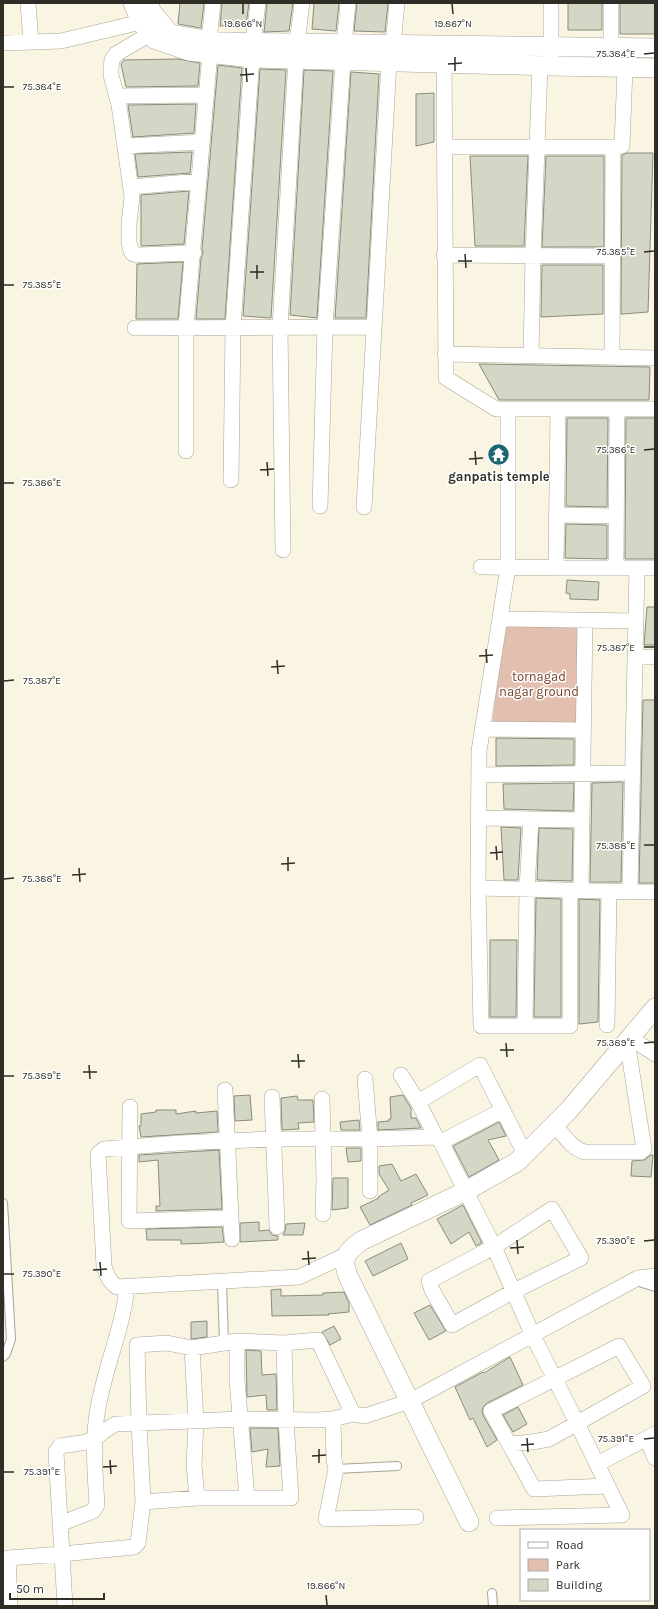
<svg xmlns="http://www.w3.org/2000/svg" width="658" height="1609" viewBox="0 0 658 1609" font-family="Karla,sans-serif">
<rect width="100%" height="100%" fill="#faf4e2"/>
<path fill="#e3bfaf" d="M504 625H580L579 725 492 724Z"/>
<path fill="#d4d7c5" stroke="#898c7c" d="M180 3H204L201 28 178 24Z
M222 3H249L246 25 220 26Z
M267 3H293L289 31 264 32Z
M314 3H339L336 31 312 29Z
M357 3H388L385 32 354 31Z
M568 3H602V30H568Z
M620 3H655V34H620Z
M178 59 200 63 198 86 126 87 121 64 124 60Z
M218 65 242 68 225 319H196L201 258 203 253 202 249Z
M260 69 286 70 271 318 243 316Z
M304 70 333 71 317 318 290 315Z
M351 72 379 74 366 318H335Z
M434 93V142L416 146V94Z
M196 104 194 133 133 137 128 105Z
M192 152 190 173 138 177 135 154Z
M627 153H653L648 312 623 314H621L622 155Z
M470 156H528L524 246H475Z
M546 156H604V247H542Z
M189 191 184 244 141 246V195Z
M183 262 178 319H136L137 264Z
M542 265H603V314L541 317Z
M479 364 650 367 649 400H499Z
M567 418H608L607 507 566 506Z
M626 418H655V559H625Z
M566 524 607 525V559L565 558Z
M567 580 599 582 598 600 570 599V594L566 593Z
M647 607H655V645H644Z
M643 700H655V883H639Z
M496 738 574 739V765L496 766Z
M623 782 621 882H590L592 783Z
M574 783 573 811 504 809 503 784Z
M501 827 521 828 518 880H504Z
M539 828 573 829 572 881 537 880Z
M536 898 561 899V1017H534Z
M579 899 600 900 598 1022 579 1024Z
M490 940H517L516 1017H490Z
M250 1095 252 1120 235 1121 234 1096Z
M403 1095 411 1108V1118H416L421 1128 378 1130V1122L389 1121V1119H391L390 1097Z
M297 1096 298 1100H313L314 1122 298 1123 299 1129 282 1130 281 1098Z
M156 1110H176V1114L196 1111V1113L217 1111 218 1132 141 1137 139 1126H141V1114L156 1112Z
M359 1120 360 1130H341L340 1122Z
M499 1122 506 1136 488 1140 499 1160 469 1177 453 1146Z
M346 1148H361V1161L348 1162Z
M219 1150 222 1209 156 1211V1206H160L158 1160 139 1162V1155Z
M651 1155H653L651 1177 631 1176 632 1161 644 1160Z
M392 1164 401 1181 416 1174 428 1195 411 1203 412 1205 370 1225 360 1207 379 1198 378 1197 389 1190 379 1174V1166Z
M333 1178H348V1208L332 1210Z
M463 1205 482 1243 476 1246 469 1232 451 1244 437 1219Z
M259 1222V1231L269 1230 272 1235 278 1236V1240L240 1242V1223Z
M305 1223 303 1235H283L285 1231 286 1224Z
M222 1227 224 1242 208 1243 181 1244V1240H147L146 1229Z
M401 1243 408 1259 373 1276 365 1261Z
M281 1289V1296L323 1295V1293L344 1292 349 1303V1312L328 1314 329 1315 272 1316 271 1290Z
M430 1305 446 1331 429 1340 414 1313Z
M207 1321V1337L191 1339V1322Z
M334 1326 341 1339 330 1345 322 1332Z
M246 1350 261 1351 262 1375 276 1374 277 1410H267L266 1395 247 1397Z
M510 1357 523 1385 487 1403 483 1407 482 1411 483 1415 497 1440 487 1447 473 1418 470 1420 455 1387 483 1372 484 1373Z
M518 1407 527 1424 513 1432 503 1415Z
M250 1428H278L280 1466 266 1467 268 1449 252 1452Z"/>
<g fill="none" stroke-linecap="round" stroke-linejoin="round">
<defs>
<path id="service" d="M3 1203 11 1339 6 1354 3 1357
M636 1281 655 1287
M222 1282 224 1343
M336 1469 397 1466
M492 1593 493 1606"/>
<path id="minor" d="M28 3 31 42
M150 34 116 54 112 60 111 68V75L119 105 132 197 129 224V242L131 251 133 254 138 255 194 253
M3 43 61 41 141 22
M297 43 302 3
M344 44 348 3
M393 45 397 3
M611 48V3
M444 53 446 378 496 409H655
M551 66V3
M117 96 206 95
M125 146 202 142
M444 147H613L622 146 625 68
M131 187 199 181
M444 255 612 256
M135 328 374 327
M445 354 655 358
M531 356 533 256 540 66
M612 357 613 147
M508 409V567L479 751 478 888 481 1026H570V890
M186 451V327L210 53 209 41 213 3
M231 480 233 327 253 43 258 3
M320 506 325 327 343 61
M364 507 389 62
M556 515 616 516
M283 550 280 327 296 58
M481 567 655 568
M556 568 558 409
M616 568 617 409
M500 619 636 621
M635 657H655
M482 729 583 730
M479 775 633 773
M479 818 582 820
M478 888 655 892
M581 890 585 620
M630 891 637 568
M607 1025 609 891
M525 1026 527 889 531 819
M629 1037 655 1054
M401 1075 418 1102 436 1137 441 1142 494 1247 533 1336 568 1405 622 1515 497 1518
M365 1079 370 1139V1191
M225 1090 232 1239
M272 1097 277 1227
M322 1099 324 1177 323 1214
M418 1102 480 1065 525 1154
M130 1107 129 1221 230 1218
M554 1124C563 1134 572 1149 585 1152H641L644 1149 627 1041
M441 1142 503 1110
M552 1209 581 1258 514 1291 452 1325 432 1290 429 1281 494 1247Z
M346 1255 299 1277 117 1287C109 1281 107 1276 104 1266L98 1154 104 1149 179 1143 273 1139H370L436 1137
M237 1341V1380L247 1498
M192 1348 196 1421 194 1465 197 1498
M333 1419 334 1460 336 1469 326 1519 416 1517
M647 1439 655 1458
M509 1444 532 1442 549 1439 643 1386 619 1346 491 1411 534 1489 607 1486
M597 1464 655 1434
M143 1502 197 1498H291L286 1420 284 1343
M60 1524 93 1511 97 1505C95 1472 92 1440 98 1408 105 1367 123 1328 127 1287
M10 1606 8 1558 62 1554 56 1452 60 1446C71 1444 82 1444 92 1440 100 1435 107 1428 116 1424L242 1419 316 1420 333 1419 353 1414 365 1416 410 1401 638 1278 655 1276
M65 1606 62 1554 134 1547 138 1543 143 1502 139 1423 137 1345 167 1343 192 1348 237 1341 284 1343 318 1340 353 1414"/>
<path id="tertiary" d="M133 3 141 22 154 39 189 51 252 58 551 66 655 68
M148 3 152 12 170 34 218 42 655 48
M469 1522 348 1276C341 1257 346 1253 361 1241L466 1191 517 1162 569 1110 655 1008"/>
</defs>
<use href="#service" stroke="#aaa494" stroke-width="10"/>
<use href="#minor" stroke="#aaa494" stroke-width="16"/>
<use href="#tertiary" stroke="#aaa494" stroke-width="20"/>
<use href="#service" stroke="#fff" stroke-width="8"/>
<use href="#minor" stroke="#fff" stroke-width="15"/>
<use href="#tertiary" stroke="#fff" stroke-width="19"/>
</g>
<path fill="none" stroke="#2f2d26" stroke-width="1.5" d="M243 4V14M452 4 453 14M644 54 654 53M455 57V71M448 64 462 63M246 68 247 82M240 75 254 74M4 87H14M644 252 654 251M465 254 466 268M458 261H472M257 265V279M250 272H264M4 285H14M644 450 654 449M475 451 476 465M469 459 483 458M267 462 268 476M260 470 274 469M4 483H14M644 647H654M486 649 487 663M479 656 493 655M277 660 278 674M271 667 285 666M4 681 14 680M644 845H654M496 846 497 860M490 853 503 852M288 857V871M281 864 295 863M79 868 80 882M72 875 86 874M4 879 14 878M506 1043 507 1057M644 1043 654 1042M500 1050H514M298 1054 299 1068M291 1061H305M89 1065 90 1079M83 1072H97M4 1076H14M517 1240 518 1254M644 1241 654 1240M510 1248 524 1247M308 1251 309 1265M302 1259 316 1258M100 1262 101 1276M93 1270 107 1269M4 1274H14M527 1438 528 1452M644 1439 654 1438M521 1445 534 1444M319 1449V1463M312 1456 326 1455M110 1460 111 1474M103 1467 117 1466M4 1472H14M326 1595 327 1605"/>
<defs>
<symbol id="temple-disc" viewBox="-11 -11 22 22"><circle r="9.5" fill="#1b6671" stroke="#fff"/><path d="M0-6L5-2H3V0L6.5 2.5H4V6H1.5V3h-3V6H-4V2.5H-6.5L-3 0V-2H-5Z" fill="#fff"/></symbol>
</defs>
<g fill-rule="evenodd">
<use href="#temple-disc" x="486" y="442" width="25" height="25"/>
</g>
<g text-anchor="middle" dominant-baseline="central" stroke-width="3" stroke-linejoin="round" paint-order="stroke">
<g font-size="13" font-weight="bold" fill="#2f2d26" stroke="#fff">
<text x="499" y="476">ganpatis temple</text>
</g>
<g font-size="13" fill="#773f25" stroke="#fff">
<text x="539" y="676">tornagad<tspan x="539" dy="15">nagar ground</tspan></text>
</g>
</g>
<g font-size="10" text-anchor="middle" fill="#2f2d26" stroke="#fff" stroke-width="3" stroke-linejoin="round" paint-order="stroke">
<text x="243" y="27">19.866°N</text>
<text x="453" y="27">19.867°N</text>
<text x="616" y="57">75.384°E</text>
<text x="42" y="90">75.384°E</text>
<text x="616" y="255">75.385°E</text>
<text x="42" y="288">75.385°E</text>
<text x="616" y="453">75.386°E</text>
<text x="42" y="486">75.386°E</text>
<text x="616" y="651">75.387°E</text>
<text x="42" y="684">75.387°E</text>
<text x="616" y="849">75.388°E</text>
<text x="42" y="882">75.388°E</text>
<text x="616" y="1046">75.389°E</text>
<text x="42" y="1079">75.389°E</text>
<text x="616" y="1244">75.390°E</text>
<text x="42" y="1277">75.390°E</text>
<text x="616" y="1442">75.391°E</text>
<text x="42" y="1475">75.391°E</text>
<text x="326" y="1589">19.866°N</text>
</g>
<rect width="658" height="1609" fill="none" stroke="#2f2d26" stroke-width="8"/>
<rect x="520" y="1529" width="130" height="72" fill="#ffffff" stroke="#acaba8"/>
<rect x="528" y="1542" width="20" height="6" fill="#ffffff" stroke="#acaba8"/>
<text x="556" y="1549" font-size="12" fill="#2f2d26">Road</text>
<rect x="528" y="1559" width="20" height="12" fill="#e3bfaf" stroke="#acaba8"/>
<text x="556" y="1569" font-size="12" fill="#2f2d26">Park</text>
<rect x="528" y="1579" width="20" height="12" fill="#d4d7c5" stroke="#acaba8"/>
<text x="556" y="1589" font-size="12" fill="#2f2d26">Building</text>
<path d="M10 1593v6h94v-6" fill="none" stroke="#2f2d26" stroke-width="2"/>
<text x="16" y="1593" font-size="12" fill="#2f2d26" stroke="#ffffff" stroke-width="3" paint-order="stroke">50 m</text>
</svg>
